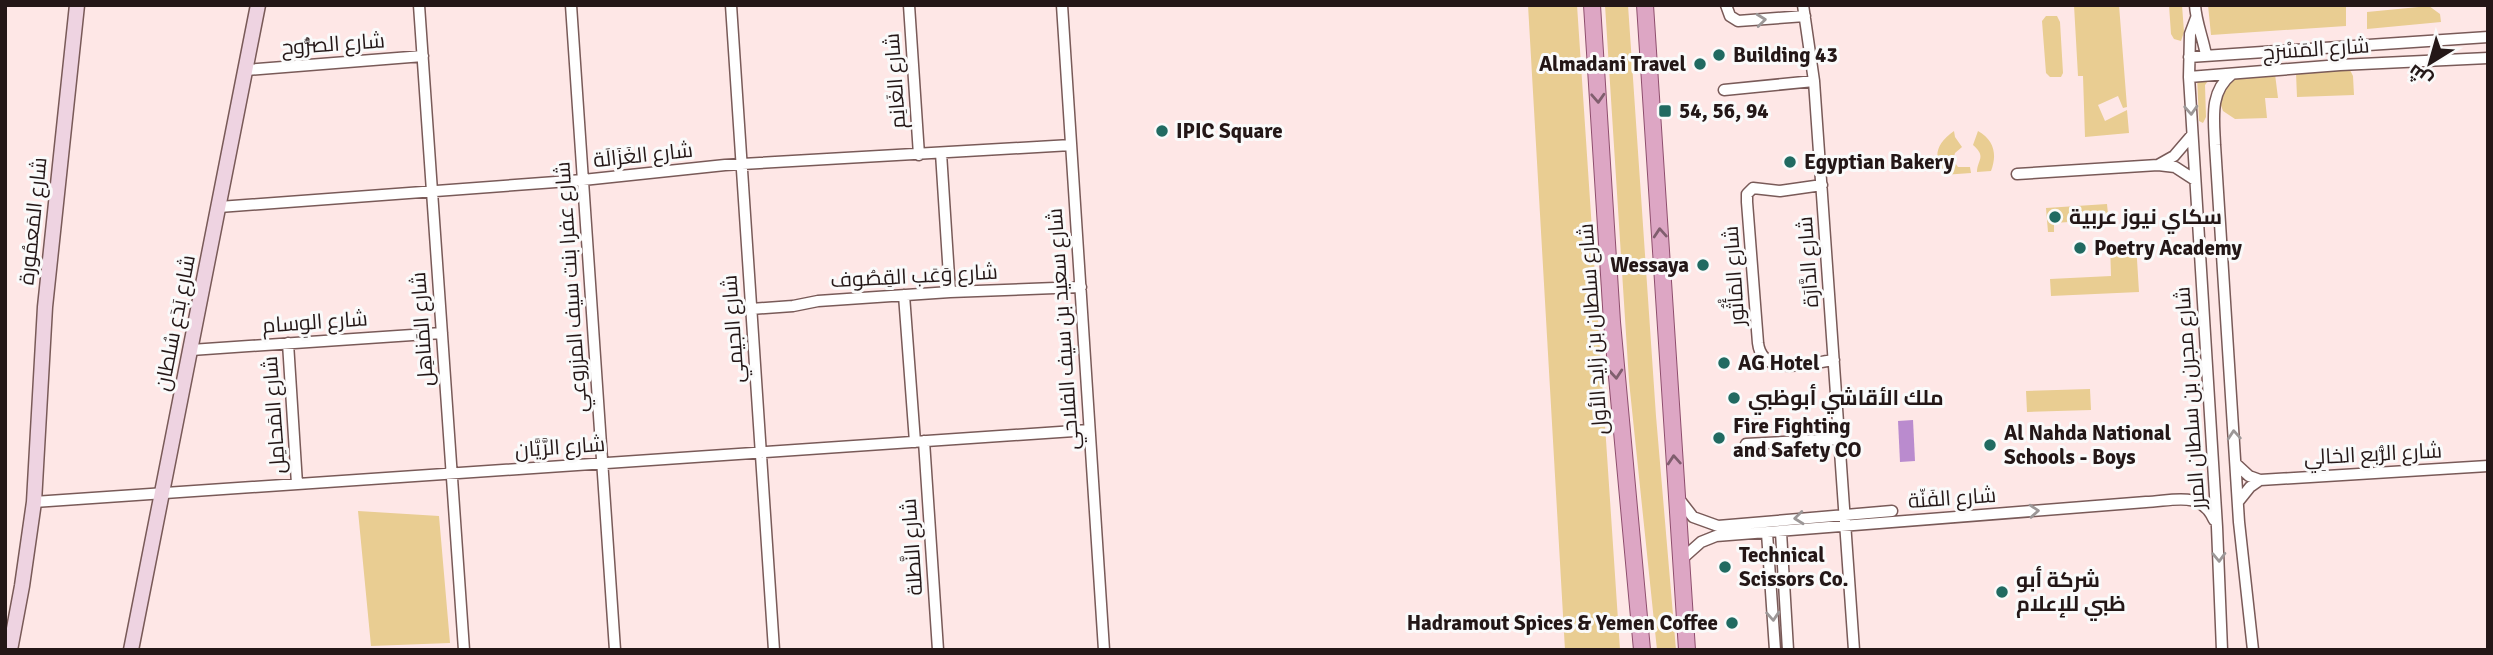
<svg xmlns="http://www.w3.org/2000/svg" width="2493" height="655" viewBox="0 0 2493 655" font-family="Signika,Cairo,sans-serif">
<rect width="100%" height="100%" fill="#fee7e6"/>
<path fill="#e9cd92" d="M1528 5H1577L1620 650H1565Z
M1605 5H1628L1656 416 1676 650H1657L1629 381Z
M2074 5H2119L2127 107 2123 108 2118 96 2098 105 2105 121 2127 110 2129 133 2085 137 2083 76H2078Z
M2169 5H2182L2184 32 2181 41 2174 39 2171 34Z
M2208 5H2346V26L2211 35Z
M2429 6 2440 14 2441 22 2367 29V12Z
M2046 16H2057L2060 22 2063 73 2061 77H2050L2046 73 2042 21Z
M2349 68 2353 76 2354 95 2297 97 2296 73Z
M2275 74 2278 98H2265L2267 118 2235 119 2223 111 2217 94 2224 77Z
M2197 76 2210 78 2205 85 2206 117 2203 123 2199 121Z
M1954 131 1955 137 1962 147 1955 153 1953 160 1958 167H1970L1971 173 1943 175C1933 155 1936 144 1954 131Z
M1978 131C1995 141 1997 155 1991 171L1977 172C1977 160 1987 157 1973 145Z
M2107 204 2108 214H2099V220L2054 223V232H2048L2046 208Z
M2136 243 2139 292 2051 296 2050 279 2111 276 2110 244Z
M2090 389 2091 410 2027 412 2026 391Z
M358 511 439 516 450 643 371 646Z"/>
<path fill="#ba8bce" d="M1913 420 1915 461 1900 462 1898 421Z"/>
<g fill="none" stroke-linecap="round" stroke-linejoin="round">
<defs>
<path id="street" d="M419 5 464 650
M571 5 615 650
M731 5 774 650
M909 5 919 155
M1062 5 1104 650
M1726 5 1730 16 1738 21 1805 16
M1803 5 1814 81 1854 650
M2195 5C2196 22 2203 38 2206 55
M2196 18 2190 34 2189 77 2217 527 2222 650
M2189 57 2488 37
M246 70 423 56
M2232 74C2209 92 2214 119 2215 145L2239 522 2253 650
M2189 77 2340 65 2488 58
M1724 90 1814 81
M941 153 950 292
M2158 165 2174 156 2192 135
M2017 174 2158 165 2175 167 2195 180
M1822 185 1780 191 1753 188 1747 194V202L1758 343C1762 378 1810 363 1834 360
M219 207 583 180 725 165 1071 145
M904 295 915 442
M751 309 793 306 818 301 950 292 1081 287
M288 343 297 484
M191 350 442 333
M924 441 938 650
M1746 444 1839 439
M2236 464 2249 476 2260 480 2488 466
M1679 499 1693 517 1718 526 1892 511
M34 502 1089 430
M2238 502 2250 487 2260 480
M1781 532 1788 650
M1767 533 1775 650
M1683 558 1701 542 1716 536 2146 502C2173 501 2201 490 2214 520"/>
<path id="secondary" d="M10 650 22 586 34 502 45 307 77 5
M131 650 258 5"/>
<path id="primary" d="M1592 5 1612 322 1642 650
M1645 5 1687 650"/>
</defs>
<use href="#street" stroke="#795a58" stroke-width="13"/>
<use href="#secondary" stroke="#795a58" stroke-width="17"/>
<use href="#primary" stroke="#8e4e6d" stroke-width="18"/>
<use href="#street" stroke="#fff" stroke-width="10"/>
<use href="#secondary" stroke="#eed3e1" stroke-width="14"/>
<use href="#primary" stroke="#dda6c4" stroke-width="16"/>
</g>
<defs><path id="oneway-chevron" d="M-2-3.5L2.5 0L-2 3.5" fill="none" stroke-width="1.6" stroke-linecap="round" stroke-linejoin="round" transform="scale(1.75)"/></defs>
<g stroke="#9c9797">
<use href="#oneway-chevron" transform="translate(1761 20) rotate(-6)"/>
<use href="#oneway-chevron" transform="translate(2191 110) rotate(87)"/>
<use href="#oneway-chevron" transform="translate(2234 435) rotate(-94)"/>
<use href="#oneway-chevron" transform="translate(2034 511) rotate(-4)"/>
<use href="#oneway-chevron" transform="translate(1799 518) rotate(174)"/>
<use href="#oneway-chevron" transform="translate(2219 557) rotate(88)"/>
<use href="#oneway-chevron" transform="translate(1773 616) rotate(86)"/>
</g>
<g stroke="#805e6e">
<use href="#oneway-chevron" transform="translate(1598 98) rotate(87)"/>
<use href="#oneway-chevron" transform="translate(1660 233) rotate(-94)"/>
<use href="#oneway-chevron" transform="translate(1616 374) rotate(85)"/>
<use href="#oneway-chevron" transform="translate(1674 460) rotate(-94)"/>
</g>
<g fill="#216a61" stroke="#fafafa" stroke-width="2.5">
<circle cx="1719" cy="55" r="7"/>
<circle cx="1700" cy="64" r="7"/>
<rect x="1658" y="104" width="14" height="14" rx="3.5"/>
<circle cx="1162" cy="131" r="7"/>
<circle cx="1790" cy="162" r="7"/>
<circle cx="2055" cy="217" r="7"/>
<circle cx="2080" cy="248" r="7"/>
<circle cx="1703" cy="265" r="7"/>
<circle cx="1724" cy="363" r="7"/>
<circle cx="1734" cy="398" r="7"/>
<circle cx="1719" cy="438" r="7"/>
<circle cx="1990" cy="445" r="7"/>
<circle cx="1725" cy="567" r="7"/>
<circle cx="2002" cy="592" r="7"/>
<circle cx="1732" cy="623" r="7"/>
</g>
<g text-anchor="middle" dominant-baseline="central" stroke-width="6" stroke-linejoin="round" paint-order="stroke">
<g font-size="21" fill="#241717" stroke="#fafafa">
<text transform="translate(333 44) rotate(-4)">شارع الصُّرُوح</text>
<text transform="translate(2316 49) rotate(-4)">شارع المَسْرَج</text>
<text transform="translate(895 81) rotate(-94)">شارع الغَانِم</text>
<text transform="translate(643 155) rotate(-6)">شارع الغَزَالَة</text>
<text transform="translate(33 221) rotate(-84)">شارع المَعمُورة</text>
<text transform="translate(1808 262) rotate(-94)">شارع الدَّارَة</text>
<text transform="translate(914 276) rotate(-3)">شارع وَعَب القِصُوف</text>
<text transform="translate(1734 276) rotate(-94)">شارع المَأْثُور</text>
<text transform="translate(571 287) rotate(-94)">شارع عفرا بنت سيف المزروعي</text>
<text transform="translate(315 322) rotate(-4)">شارع الوِسام</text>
<text transform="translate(175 323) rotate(-79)">شارع بَدَع سُلطان</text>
<text transform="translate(422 329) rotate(-94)">شارع المَناهِل</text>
<text transform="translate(733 329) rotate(-94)">شارع الجيمي</text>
<text transform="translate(1063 329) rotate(-94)">شارع سعيد بن سيف الفلاحي</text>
<text transform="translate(1593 329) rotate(-94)">شارع سلطان بن زايد الأول</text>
<text transform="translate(2190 398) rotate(-94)">شارع مجرن بن سلطان المرر</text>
<text transform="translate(274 415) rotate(-94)">شارع المَحامِل</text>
<text transform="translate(560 447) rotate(-4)">شارع الرَّيَّان</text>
<text transform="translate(2373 454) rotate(-3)">شارع الرُّبع الخالِي</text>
<text transform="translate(1952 498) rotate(-4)">شارع الفَنّة</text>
<text transform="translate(912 547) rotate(-94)">شارع النَّطلة</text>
</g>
<g font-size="21" font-weight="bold" fill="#241717" stroke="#fafafa" text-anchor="start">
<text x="1733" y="55">Building 43</text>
<text x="1686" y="64" text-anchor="end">Almadani Travel</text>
<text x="1679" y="111">54, 56, 94</text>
<text x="1176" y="131">IPIC Square</text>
<text x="1804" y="162">Egyptian Bakery</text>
<text x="2069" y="217">سكاي نيوز عربية</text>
<text x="2094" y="248">Poetry Academy</text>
<text x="1689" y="265" text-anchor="end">Wessaya</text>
<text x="1738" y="363">AG Hotel</text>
<text x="1748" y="398">ملك الأقاشي أبوظبي</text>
<text x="1733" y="426">Fire Fighting<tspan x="1733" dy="24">and Safety CO</tspan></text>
<text x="2004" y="433">Al Nahda National<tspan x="2004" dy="24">Schools - Boys</tspan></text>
<text x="1739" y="555">Technical<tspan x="1739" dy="24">Scissors Co.</tspan></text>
<text x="2016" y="580">شركة أبو<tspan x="2016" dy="24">ظبي للإعلام</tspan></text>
<text x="1718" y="623" text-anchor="end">Hadramout Spices &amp; Yemen Coffee</text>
</g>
</g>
<rect width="2493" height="655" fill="none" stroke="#241717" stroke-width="14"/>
<g transform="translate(2430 63) rotate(217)" stroke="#fafafa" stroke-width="5" paint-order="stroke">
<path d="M0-5L12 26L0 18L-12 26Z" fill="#241717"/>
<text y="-10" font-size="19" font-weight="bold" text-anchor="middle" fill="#241717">ش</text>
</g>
</svg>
